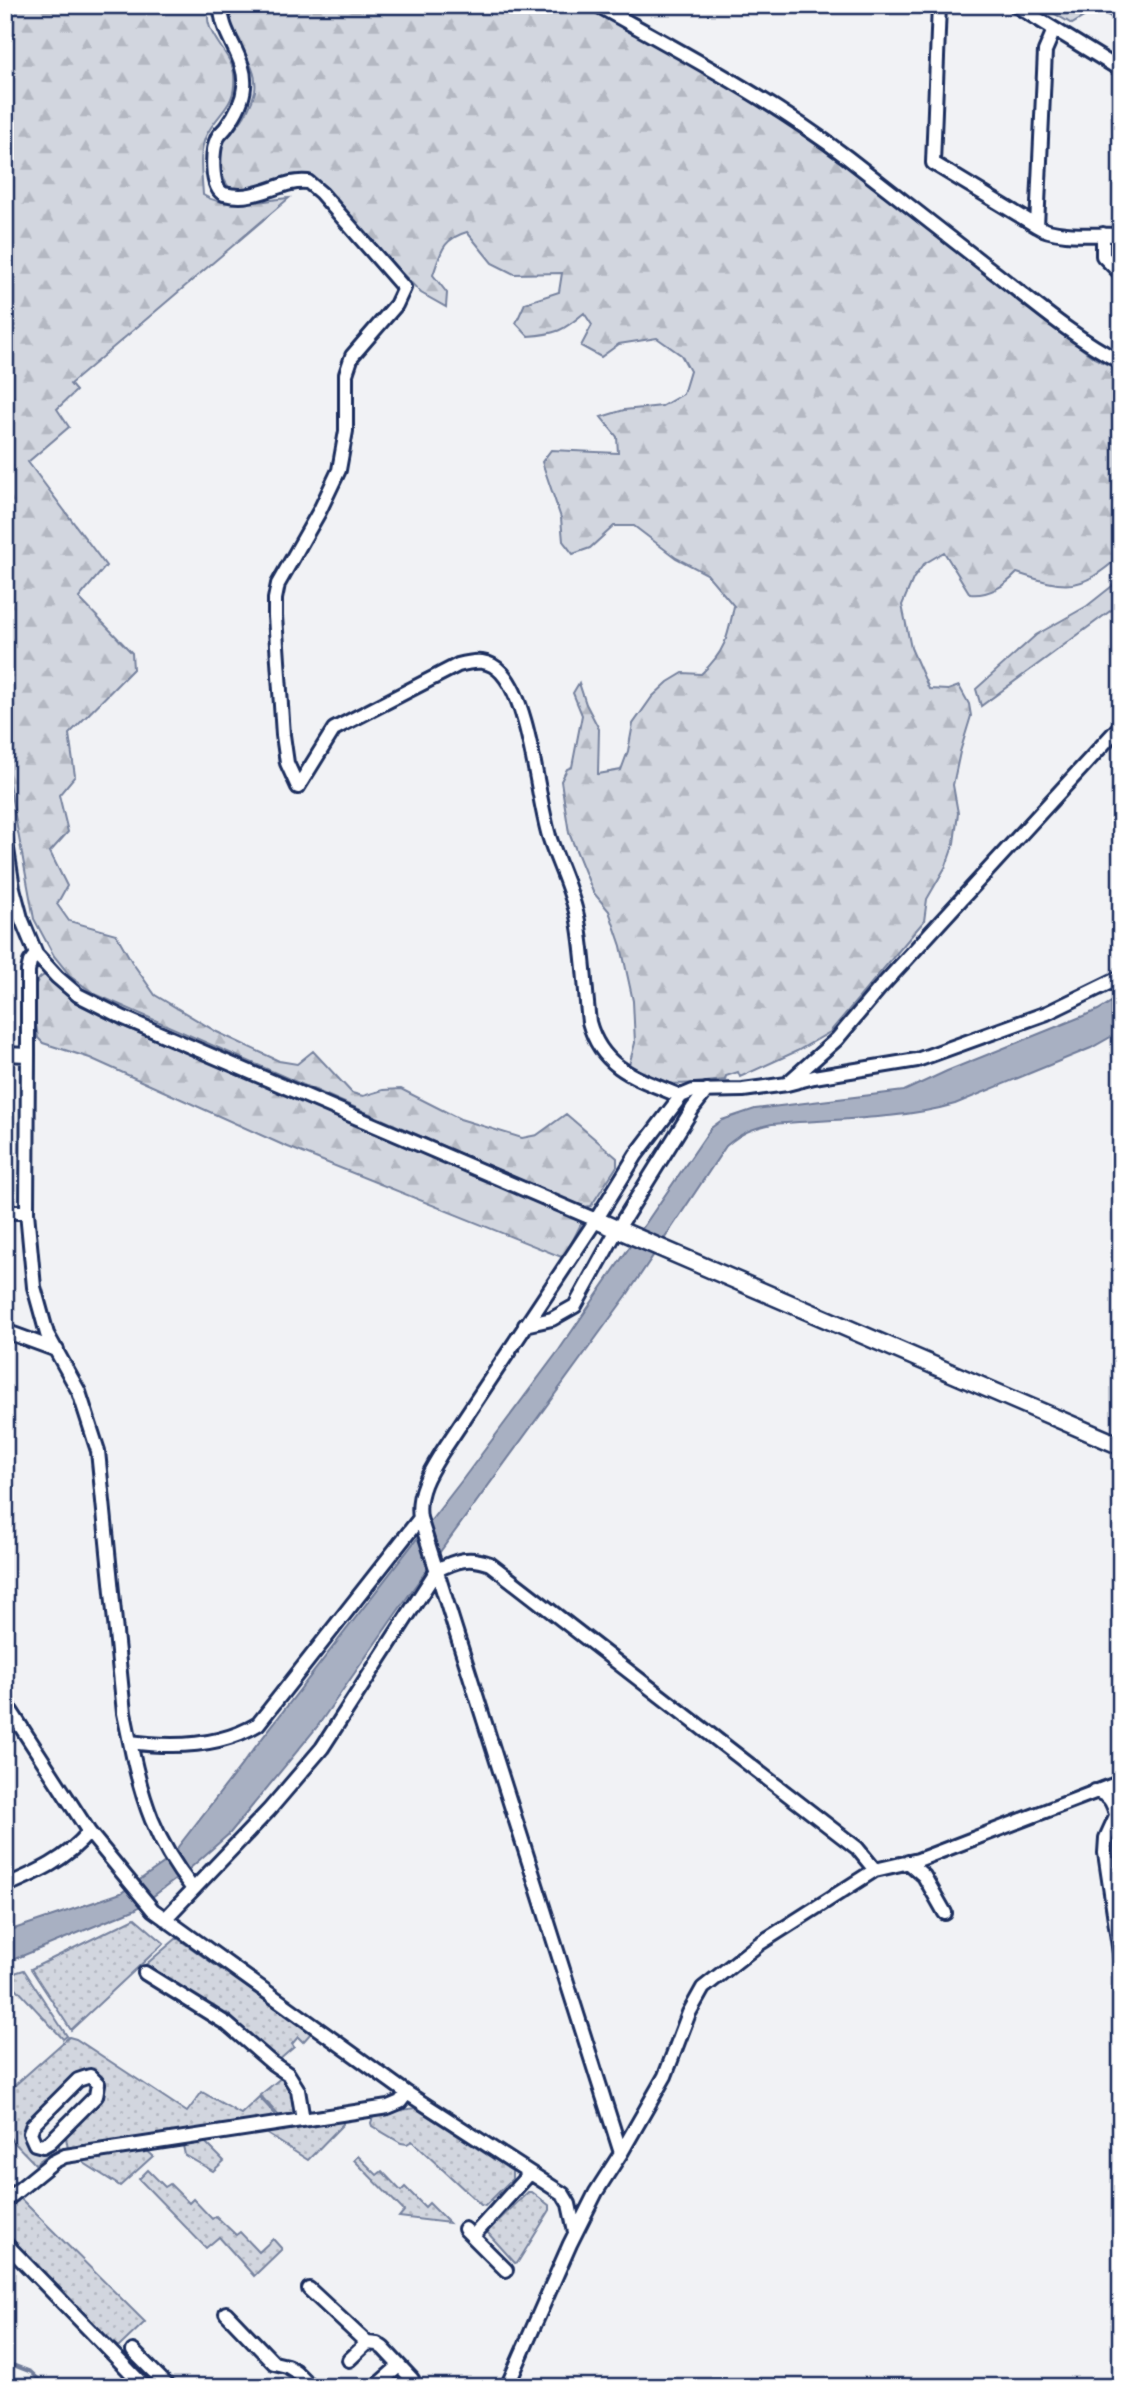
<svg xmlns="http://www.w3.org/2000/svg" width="1126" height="2392" viewBox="0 0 1126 2392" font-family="Sriracha,sans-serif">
<defs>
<pattern id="grass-dots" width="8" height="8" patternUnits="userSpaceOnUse" patternTransform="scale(1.75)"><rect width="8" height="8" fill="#d2d6df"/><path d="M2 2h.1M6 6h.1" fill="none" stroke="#b4b8c2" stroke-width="1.8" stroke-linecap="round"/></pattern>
<pattern id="forest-firs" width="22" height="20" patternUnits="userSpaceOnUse" patternTransform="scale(1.75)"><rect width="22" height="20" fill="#d2d6df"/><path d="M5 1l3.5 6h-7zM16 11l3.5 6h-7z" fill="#b4b8c2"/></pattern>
</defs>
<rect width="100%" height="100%" fill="#f1f2f5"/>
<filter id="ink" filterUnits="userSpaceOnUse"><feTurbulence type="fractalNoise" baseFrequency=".0143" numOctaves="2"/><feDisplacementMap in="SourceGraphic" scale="14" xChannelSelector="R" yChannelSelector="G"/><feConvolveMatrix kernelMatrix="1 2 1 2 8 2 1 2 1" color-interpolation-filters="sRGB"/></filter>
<g filter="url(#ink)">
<path fill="url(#grass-dots)" stroke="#76829e" stroke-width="2" d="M135 1918 164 1943 71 2030 31 1969Z
M177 1938 311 2033 303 2042 298 2037 292 2044 294 2047 278 2061 227 2013 223 2016 216 2015 143 1967Z
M24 1970 67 2036 63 2039 5 1976Z
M69 2037 76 2039 187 2112 202 2092 241 2114 259 2097 275 2114V2118L68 2149 65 2132 97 2100 94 2074 31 2121 30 2144 58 2139 60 2151H53L35 2164 5 2133V2094Z
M282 2077H285L293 2087 296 2107 292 2114 279 2116 260 2095Z
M415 2108 512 2171V2179L485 2206 481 2205 412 2141 407 2144 401 2143 372 2126 371 2123 374 2114Z
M343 2119V2124L308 2160 267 2134 266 2131Z
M202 2139 224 2161 213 2171 185 2155 182 2141Z
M143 2147 153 2156 120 2186 84 2163 85 2156Z
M358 2156 377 2175 382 2171 401 2191 405 2187 425 2207 429 2203 449 2223 399 2217 404 2211 354 2160Z
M148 2170 165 2187 170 2184 189 2203 193 2199 212 2219 216 2216 236 2235 240 2232 259 2252 273 2239 282 2249 254 2276 219 2237 206 2248 139 2179Z
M528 2192H532L550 2206V2210L518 2262 515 2263 487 2232Z
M19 2197 145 2322 120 2346H117L5 2237V2211Z"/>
<path fill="url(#forest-firs)" stroke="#76829e" stroke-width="2" d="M5 5H210C199 32 232 52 234 74 237 107 218 111 206 136 198 154 202 175 203 195 226 210 263 200 289 198L70 384 76 391 57 409 69 427 28 462 106 566 79 598 132 653 133 669 69 734 75 776 59 795 68 832 50 852 67 886 57 904 69 921 116 934 132 962 155 995 217 1032 279 1061 297 1064 313 1051 352 1093 363 1096 383 1090 401 1089 460 1119 522 1138 537 1135 566 1114 617 1158V1166L591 1206 583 1207 95 994 71 977 54 956 34 919 5 762Z
M228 5H584L750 97 799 128 1053 327 1094 358 1121 371V554L1119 557C1079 592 1066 589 1017 573 1005 586 988 596 970 594L944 552 924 564 913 579 902 605 911 648 929 689 948 690 959 686 969 704 971 716 960 752 953 785 958 813 954 843 946 866 927 899 924 921 830 1032 797 1051 740 1077 738 1072 726 1076 725 1080C702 1082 662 1089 642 1077 637 1074 633 1069 629 1065L635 1043 633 1001 621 946 609 911 593 892 569 833 561 781 567 769 572 767 582 715 573 693 579 683 586 704 599 729 598 774 621 770 628 751 633 724 652 697 668 682 683 673 701 674C725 652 728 637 734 606L707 574 676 558 634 526H614L590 548 573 554 563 541 561 518 542 462 551 450 618 453 617 437 601 417 624 410 662 406 683 394 690 371 681 355 657 338 619 344 601 357 581 346 592 325 584 313C563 331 556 334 528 336L516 323 525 303 559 292 562 273 514 274 492 263 467 232C442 239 441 253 433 275L447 293 446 307 421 293 321 188H269L232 191C220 178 216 158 224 141 227 137 231 133 235 129 244 118 252 106 255 91 260 59 222 36 228 5Z
M1040 5H1121V23L1097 9 1072 24Z
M1121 579V603L981 706 976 689 1036 635 1087 606Z
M45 975 78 1004 122 1026 583 1220 564 1258 283 1145 90 1058 43 1043 38 1038C36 1022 26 981 45 975Z"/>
<path fill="#a8b0c2" stroke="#707c9a" stroke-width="2" d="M1121 996V1031L1091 1048 955 1104C901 1120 829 1119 772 1124 753 1128 741 1133 726 1146L627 1295 413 1589 317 1727 230 1833 188 1870 136 1909 5 1963V1932L121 1893 175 1855 178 1847 460 1483 559 1350 711 1128 722 1120 755 1109 904 1091 947 1071 1098 1010Z"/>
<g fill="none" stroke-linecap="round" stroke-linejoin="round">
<path stroke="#707c9a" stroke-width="3.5" d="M5 2362 31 2372 47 2387"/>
<defs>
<path id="minor" d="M221 5C220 35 247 56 244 87 243 100 235 115 227 126 224 131 219 133 217 139 212 150 210 188 224 194 228 195 236 196 240 196 265 196 285 179 308 182L321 193 404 288 396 305 352 356 346 374V431L339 470 319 512 278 584 275 599V616L283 735 287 763 298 787 334 729 458 665C476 660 489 659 502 673 531 706 536 792 549 836 558 864 573 892 578 921 584 954 585 989 589 1022 602 1070 639 1079 681 1096
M597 5C683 53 769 98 848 158 900 198 951 239 1003 279 1041 309 1078 340 1121 362
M939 5 933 163 1037 226
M1015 5 1121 70
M1054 30 1045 51 1037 226C1054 238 1099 234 1121 235
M1103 234V256L1121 274
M5 836 13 888 21 918 36 954 57 977 78 995 124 1018 596 1220
M5 1054 28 1055V971L30 962 36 954
M28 1055 27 1212 34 1287 47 1334 79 1392 98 1451 124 1713 130 1742C173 1748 220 1747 258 1724L420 1518
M790 1081 837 1039 879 989 1121 725
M5 1212H27
M525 1325 552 1319 575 1306 617 1230 693 1108 707 1090
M5 1331 57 1350
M5 1702 89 1832C66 1860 38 1872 5 1886
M130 1742C142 1801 155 1841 193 1889
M1095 1791C1109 1795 1112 1800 1116 1814
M1121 1805 1106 1838 1105 1853 1121 1960
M89 1832 153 1910 160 1915 407 2093 563 2194 569 2204 575 2232
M908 1862 924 1876 945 1913
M875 1870 918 1860 1121 1782
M165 1919 269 1810 322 1748 437 1570C457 1560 469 1556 490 1564L857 1848 875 1870 759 1944 703 1988 689 2013 665 2076 621 2153 596 2192 570 2244 507 2387
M145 1973 227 2024 272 2063 288 2074 298 2090 303 2120
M90 2076 98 2084 96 2096 50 2142 43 2146 35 2144 30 2133 33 2125 78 2080Z
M621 2153 420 1518C416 1493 429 1473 442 1452L596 1220 636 1155 681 1096 693 1091 743 1090 787 1084 814 1077 917 1060 1047 1013 1121 977
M5 2201 53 2162 65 2156 388 2107 400 2102 407 2093
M465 2229 506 2270
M473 2236 530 2173
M5 2243 145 2387
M309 2289 367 2343 377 2344 383 2348 412 2379
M226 2313 274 2363 287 2366 295 2371 311 2387
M133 2351 169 2387
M349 2360 367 2343
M375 2387 399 2366"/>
<path id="tertiary" d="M596 1220 1121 1446"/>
</defs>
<use href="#minor" stroke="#1b2f5e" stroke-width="18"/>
<use href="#tertiary" stroke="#1b2f5e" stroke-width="21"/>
<use href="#minor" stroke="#fff" stroke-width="12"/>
<use href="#tertiary" stroke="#fff" stroke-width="16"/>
</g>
</g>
<rect width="1126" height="2392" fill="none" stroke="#fff" stroke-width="28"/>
<rect x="14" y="14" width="1098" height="2364" fill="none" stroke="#1b2f5e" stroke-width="2.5" filter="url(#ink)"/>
</svg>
